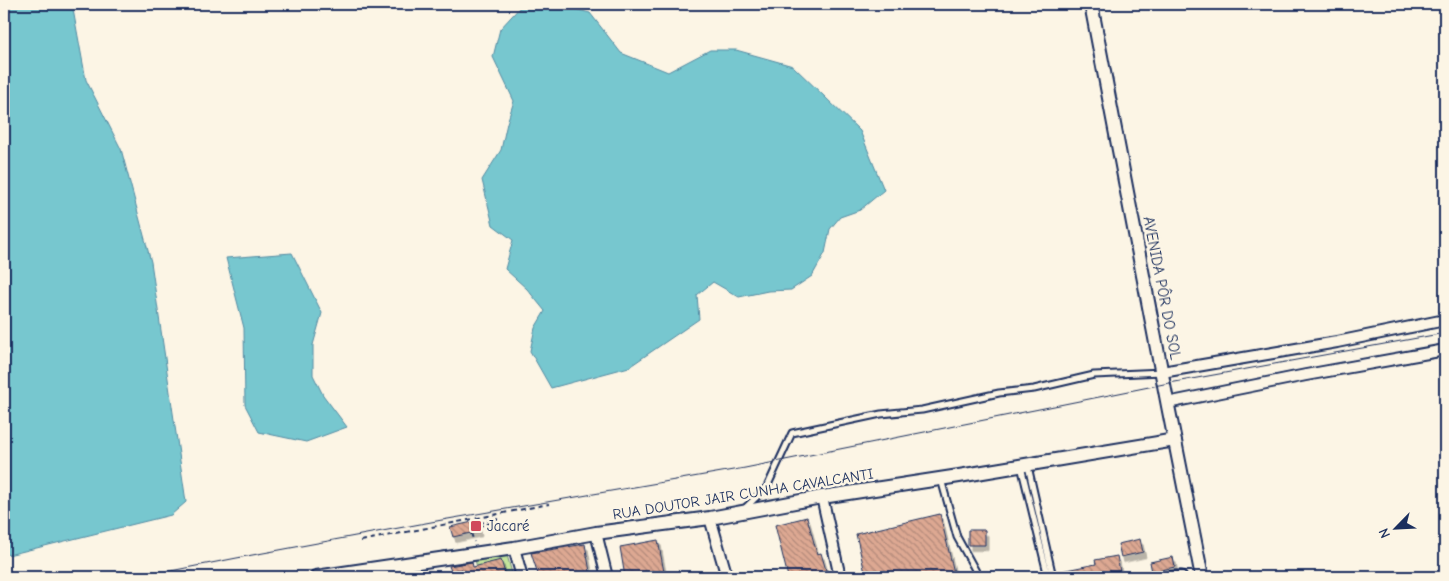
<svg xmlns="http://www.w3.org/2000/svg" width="1449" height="581" viewBox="0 0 1449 581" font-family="'Comic Neue',sans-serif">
<defs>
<pattern id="building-back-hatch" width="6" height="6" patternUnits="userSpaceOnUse" patternTransform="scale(1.25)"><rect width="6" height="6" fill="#dda892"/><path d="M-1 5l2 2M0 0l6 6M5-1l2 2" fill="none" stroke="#b2897a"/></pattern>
<filter id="shadow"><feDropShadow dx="3" dy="5.5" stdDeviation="0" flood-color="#0004"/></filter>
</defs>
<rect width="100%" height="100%" fill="#fcf5e5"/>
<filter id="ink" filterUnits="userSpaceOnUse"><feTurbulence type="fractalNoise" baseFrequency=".02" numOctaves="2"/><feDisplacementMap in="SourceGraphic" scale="10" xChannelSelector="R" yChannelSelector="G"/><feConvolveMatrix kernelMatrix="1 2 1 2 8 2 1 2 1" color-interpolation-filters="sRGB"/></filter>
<g filter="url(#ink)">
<path fill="#c4e49c" stroke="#708a7d" d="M507 555 513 577H479L475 559Z"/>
<path fill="#77c7cf" stroke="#528aa2" d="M4 4H72L86 80 121 149 151 262 186 502 171 515 8 555 4 551Z
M523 4H563L566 7 590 13 621 53 668 72 710 50H736L793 66 860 131 884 190 860 210 840 217 830 229 825 253 812 276 791 290 768 291 739 297 713 282 697 295 699 319 629 367 551 388 530 351 535 328 545 311 527 289 505 269 513 240 493 225 482 180 501 150 507 123 514 101 493 57 500 29Z
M292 253 322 313 313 345V375L323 395 347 427 306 442 259 432 245 405 244 328 226 258Z"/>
<path fill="url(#building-back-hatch)" stroke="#1b2f5e" filter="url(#shadow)" d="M940 514 955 577H866L856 534Z
M807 517 817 554 821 553 828 577H788L775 525Z
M477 521 479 531 453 537 450 527Z
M968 530H985V545H968Z
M1140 539 1143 552 1121 557 1118 544Z
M658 540 664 572 634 577H625L620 547Z
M585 544 591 577H539L531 553Z
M1117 556 1121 577H1098V575L1084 577H1057L1056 572 1096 564 1095 560Z
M1173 557 1175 567 1152 572 1150 562Z
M501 560 506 577H463L462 569 451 571 449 566 472 562 473 567Z"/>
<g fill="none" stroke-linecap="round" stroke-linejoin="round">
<defs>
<path id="service" d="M1021 466 1048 577
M1028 466 1053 577
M941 479 957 537 979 577
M744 509 767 487 792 433 881 414 922 410 999 393 1034 389 1094 375 1161 372
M1155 577 1175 574H1182L1184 577"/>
<path id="minor" d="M1162 372 1337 342 1445 320
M1167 403 1306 375 1445 350
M822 497 840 577
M710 518 727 577
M596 533 607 577
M514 548 522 577"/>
<path id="tertiary" d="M1091 4 1168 406 1202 577
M316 577 514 548 596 533 710 518 822 497 959 476 1175 440"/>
</defs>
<use href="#service" stroke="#1b2f5e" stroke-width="9"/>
<use href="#minor" stroke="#1b2f5e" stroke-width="14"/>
<use href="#tertiary" stroke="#1b2f5e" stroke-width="16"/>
<path stroke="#1b2f5e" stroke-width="2" stroke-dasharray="5 4" stroke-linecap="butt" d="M478 526 497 522V519L480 523 478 518
M471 533 474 542
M361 541 549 504"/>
<use href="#service" stroke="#fcf5e5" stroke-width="5"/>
<use href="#minor" stroke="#fcf5e5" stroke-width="10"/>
<use href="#tertiary" stroke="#fcf5e5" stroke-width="12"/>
<path stroke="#1b2f5e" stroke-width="1" d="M140 577 247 556 442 520 745 468 1164 384 1445 333"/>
</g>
</g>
<rect fill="#d1495b" stroke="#fcf5e5" stroke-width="2" x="470" y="520" width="12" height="12" rx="2.5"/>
<g text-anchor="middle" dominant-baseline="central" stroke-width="5" stroke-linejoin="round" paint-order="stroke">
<g font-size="15" fill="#1b2f5e" stroke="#fcf5e5">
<text transform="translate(1162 288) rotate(79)">AVENIDA PÔR DO SOL</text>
<text transform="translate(743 494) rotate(-9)">RUA DOUTOR JAIR CUNHA CAVALCANTI</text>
</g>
<g font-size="15" fill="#1b2f5e" stroke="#fcf5e5" text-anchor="start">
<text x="487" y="526">Jacaré</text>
</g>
</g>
<rect width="1449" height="581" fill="none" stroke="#fcf5e5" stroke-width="20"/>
<rect x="10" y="10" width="1429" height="561" fill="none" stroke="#1b2f5e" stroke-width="2" filter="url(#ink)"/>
<g transform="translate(1396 528) rotate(246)" stroke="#fcf5e5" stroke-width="4" paint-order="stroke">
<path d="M0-4L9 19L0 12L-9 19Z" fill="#1b2f5e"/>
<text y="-8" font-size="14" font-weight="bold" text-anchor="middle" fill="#1b2f5e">N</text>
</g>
</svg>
